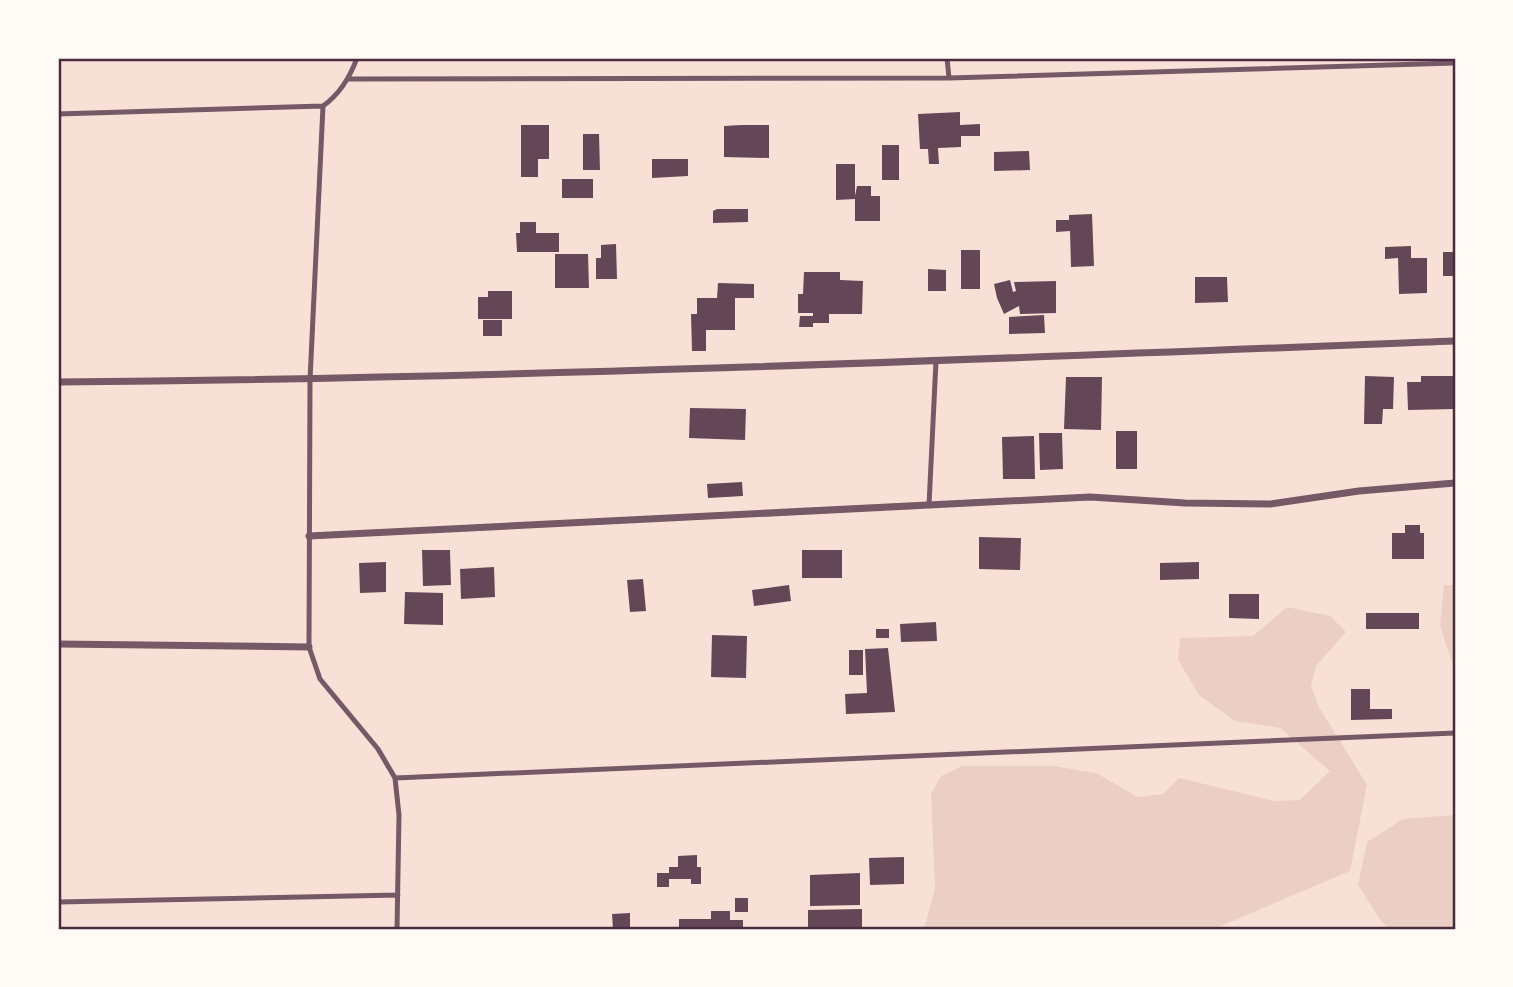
<svg xmlns="http://www.w3.org/2000/svg" width="1513" height="987" viewBox="0 0 1513 987" font-family="Helvetica,sans-serif">
<rect width="100%" height="100%" fill="#f7e1d7"/>
<path fill="#ebcfc5" d="M1444 585H1455V672L1440 626Z
M1287 607 1330 616 1346 632 1316 666 1311 686 1319 707 1367 785 1350 871 1214 929H924L935 888 931 794 941 776 962 766H1053L1096 773 1138 797 1163 794 1179 778 1275 801 1300 800 1330 771 1280 728 1235 721 1199 695 1178 660 1180 638 1253 636Z
M1455 815V929H1390L1381 921 1358 885 1367 842 1403 819Z"/>
<path fill="#644757" d="M960 112V125L980 124V136H961V147L938 148 939 164H929L928 149H920L918 114Z
M521 125H549V159H538V177H521Z
M741 125H769V158L724 157V126Z
M583 134H599L600 170H583Z
M882 145H899V180H882Z
M1029 151 1030 170 994 171V152Z
M652 159H688V176L652 178Z
M836 164H855V196L857 186H871V196H880V221H855V199L836 200Z
M562 179H593V198H562Z
M717 209H748V222L713 223V211Z
M1092 214 1094 266 1071 267 1070 231 1056 232V220H1069V215Z
M520 222H536V233H559V252H517L516 233H520Z
M616 244 617 279H596V258H601V245Z
M1411 246V258H1427V293L1399 294 1398 258 1385 259V247Z
M961 250H980V289H961Z
M1443 252H1455V276H1443Z
M555 254H588L589 288H555Z
M928 269 946 270V291H928Z
M804 272H840V280L863 281 862 314H829V323H813V327H799L800 316H813V313H798V294H803Z
M1195 277H1227L1228 302 1195 303Z
M1010 280 1013 292 1016 291 1014 282 1056 281V313L1020 314 1019 306 1004 314 997 298 994 284Z
M718 283 754 284V298H735V330H706V351H692L691 314H697V298H717Z
M488 291H512V319H478V297H488Z
M1044 315 1045 333 1009 334V317Z
M483 320H502V336H483Z
M1365 376 1394 377 1393 409H1383L1382 424H1364Z
M1421 376H1455V409L1408 410 1407 382H1421Z
M1066 377H1102L1101 430 1064 429Z
M690 408 746 409 745 440 689 438Z
M1116 431H1137V469H1116Z
M1039 433H1062L1063 469 1040 470Z
M1034 436 1035 479H1003L1002 437Z
M742 482 743 496 708 498 707 484Z
M1405 525H1420V533H1424V559H1392V533H1405Z
M979 537 1021 538 1020 570 979 569Z
M422 550H450L451 585 423 586Z
M802 550H842V578H802Z
M386 562V592L360 593 359 563Z
M1199 562V579L1160 580V563Z
M494 567 495 597 461 599 460 569Z
M643 579 646 611 630 612 627 580Z
M789 585 791 601 754 606 752 590Z
M405 592 443 593V625L404 624Z
M1229 594H1259V619L1229 618Z
M1366 613H1419V629H1366Z
M936 622 937 641 901 642 900 624Z
M876 629H889V638H876Z
M712 635 747 636 746 678 711 677Z
M888 648 895 712 846 714 845 694 867 693 865 649Z
M849 650H863V675H849Z
M1351 689H1370V709H1392V719L1351 720Z
M697 855V867H701V884H691V879H669V887H657V873H669V867H678V856Z
M904 857V884L870 885 869 858Z
M860 873V905L810 906V875Z
M735 898H748V912H735Z
M862 909V927L808 928V910Z
M711 911H730V920H743V929H679V919H711Z
M630 913V929H613L612 914Z"/>
<g fill="none" stroke-linecap="round" stroke-linejoin="round">
<path stroke="#755966" stroke-width="5" d="M357 58C350 77 340 94 323 106L310 380 309 647 320 679 378 749 395 778 399 815 397 929
M947 58 949 78
M348 79 949 78 1455 63
M58 114 323 106
M929 505 936 361
M395 778 1455 733
M58 902 398 895"/>
<path stroke="#755966" stroke-width="7" d="M58 382C524 378 990 359 1455 341
M309 536 1090 497 1185 503 1270 504 1359 491 1455 483
M58 644 309 647"/>
</g>
<rect width="1513" height="987" fill="none" stroke="#fffaf5" stroke-width="119"/>
<rect x="60" y="60" width="1394" height="868" fill="none" stroke="#4a2c40" stroke-width="2.5"/>
</svg>
